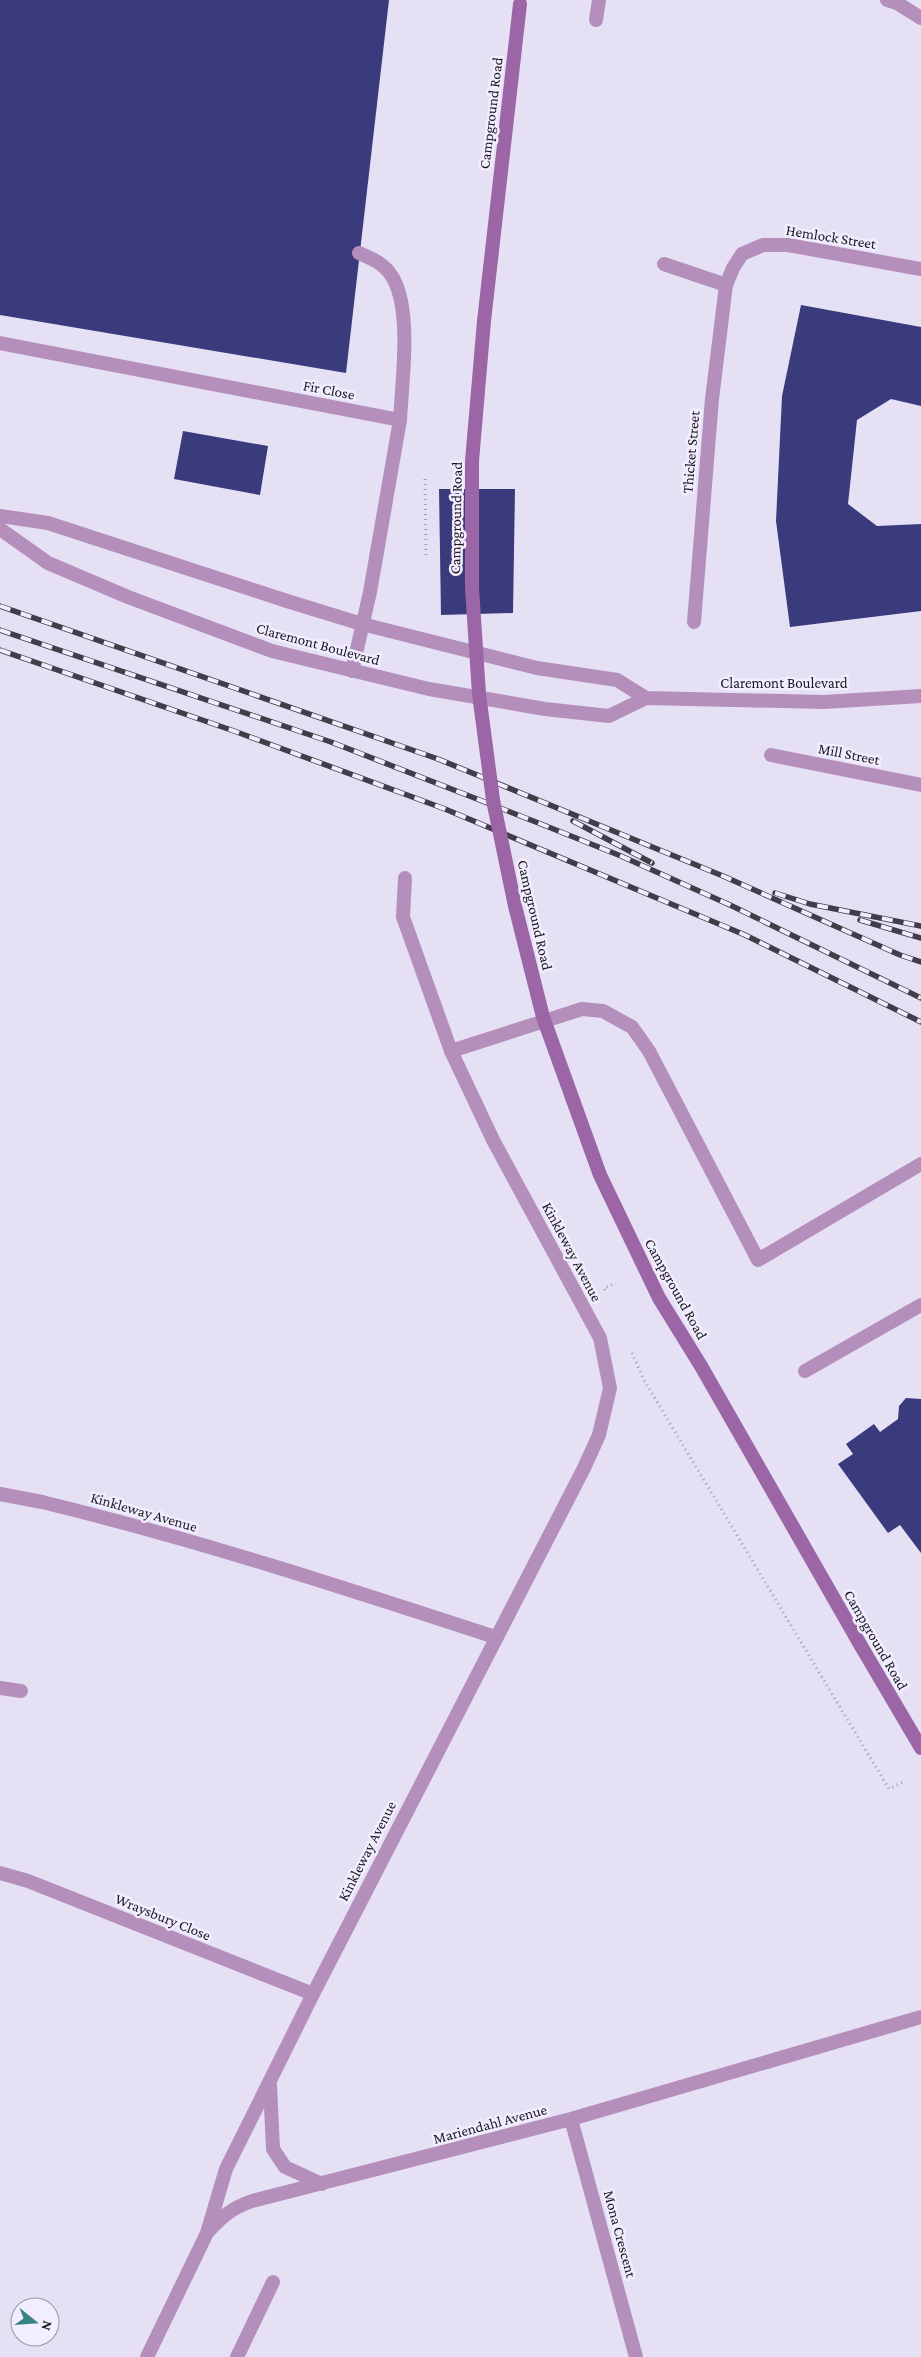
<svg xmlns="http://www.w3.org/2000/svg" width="921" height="2357" viewBox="0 0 921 2357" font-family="'Crimson Pro',serif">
<rect width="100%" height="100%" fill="#e6e0f5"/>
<path fill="#3a3b7d" d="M0 0H389L346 373 0 315Z
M801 305 921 327V406L891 399 857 420 848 504 877 526 921 524V611L790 627 776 521 782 396Z
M183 431 268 446 260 495 174 479Z
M439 489H515L513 613 441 615Z
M906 1398 921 1399V1553L900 1525 888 1533 838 1464 853 1454 846 1444 874 1424 880 1432 898 1419 899 1406Z"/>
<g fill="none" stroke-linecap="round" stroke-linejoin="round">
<path stroke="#a09bab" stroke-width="3" stroke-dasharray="1 4" stroke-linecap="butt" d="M425 479 426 558
M605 1290 604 1288 616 1283
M632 1353 644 1380 889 1789 903 1782"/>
<path stroke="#b48fbb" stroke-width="14" d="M887 0 897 3 921 18
M596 20 599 0
M359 253C373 259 385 264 393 278 412 312 402 381 400 420
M664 264 726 285
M451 1051 582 1009 603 1011 632 1027 649 1051 758 1260 921 1164
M805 1371 921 1305
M0 1494 42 1502
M0 1688 21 1691
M237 2357 273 2282"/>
<path stroke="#b48fbb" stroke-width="14" d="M0 343 400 420 370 592 352 671
M694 622 712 399 726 285 733 268 742 254 763 245H788L921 269
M771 755 921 785
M42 1502C195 1539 345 1588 495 1637
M0 1873 28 1881 313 1994
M270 2085 273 2149 285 2167 322 2184
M571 2119 636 2357
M207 2233 226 2169 313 1994 584 1468 599 1435 610 1388 600 1338 493 1140 451 1051 403 917 405 878
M147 2357 207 2233C221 2217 232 2208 252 2201L571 2119 921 2017"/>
<path stroke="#b48fbb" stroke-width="14" d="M0 516 48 523 287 601 362 624 537 668 617 680 646 698
M0 529 48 563 128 597 272 651 429 689 545 709 609 716 646 698 824 702 921 696"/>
<path stroke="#9b65a6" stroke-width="14" d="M861 1646 921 1748"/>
<defs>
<path id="rail" d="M0 606 438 759 723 876 900 955 921 962
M0 630 331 742 541 824 621 856 730 905 921 998
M0 650 234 731 445 809 745 935 921 1022
M573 821 652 863
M775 893 810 904 921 926
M860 920 921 938"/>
</defs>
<use href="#rail" stroke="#413e48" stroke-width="5.5"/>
<use href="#rail" stroke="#f3eeff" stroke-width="4" stroke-dasharray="11" stroke-linecap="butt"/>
<path stroke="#9b65a6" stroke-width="14" d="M520 4 484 321 472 461V588L479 694 493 800 515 906 543 1017 600 1175 659 1298 701 1366 861 1646"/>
</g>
<g text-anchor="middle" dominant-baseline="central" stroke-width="5" stroke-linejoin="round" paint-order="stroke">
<g font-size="15" fill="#1a181f" stroke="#f3eeff">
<text transform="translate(491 113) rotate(-83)">Campground Road</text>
<text transform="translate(831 237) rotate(9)">Hemlock Street</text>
<text transform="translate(329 390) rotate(11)">Fir Close</text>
<text transform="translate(691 452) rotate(-85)">Thicket Street</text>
<text transform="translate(456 518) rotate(-89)">Campground Road</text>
<text transform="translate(318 644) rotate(15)">Claremont Boulevard</text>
<text x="784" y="683">Claremont Boulevard</text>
<text transform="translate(849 754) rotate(11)">Mill Street</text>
<text transform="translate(535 915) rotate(77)">Campground Road</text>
<text transform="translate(572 1252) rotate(62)">Kinkleway Avenue</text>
<text transform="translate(676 1289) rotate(61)">Campground Road</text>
<text transform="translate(144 1512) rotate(16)">Kinkleway Avenue</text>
<text transform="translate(876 1640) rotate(60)">Campground Road</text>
<text transform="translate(367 1851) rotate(-63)">Kinkleway Avenue</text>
<text transform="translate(163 1917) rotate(22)">Wraysbury Close</text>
<text transform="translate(490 2124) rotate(-15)">Mariendahl Avenue</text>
<text transform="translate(620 2234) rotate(75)">Mona Crescent</text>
</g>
</g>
<g transform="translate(35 2322) rotate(107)"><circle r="24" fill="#f3eeff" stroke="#9c98a5"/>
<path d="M0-4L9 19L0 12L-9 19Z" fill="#3a8383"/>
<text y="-8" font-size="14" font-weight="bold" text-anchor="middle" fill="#1a181f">N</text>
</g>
</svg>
